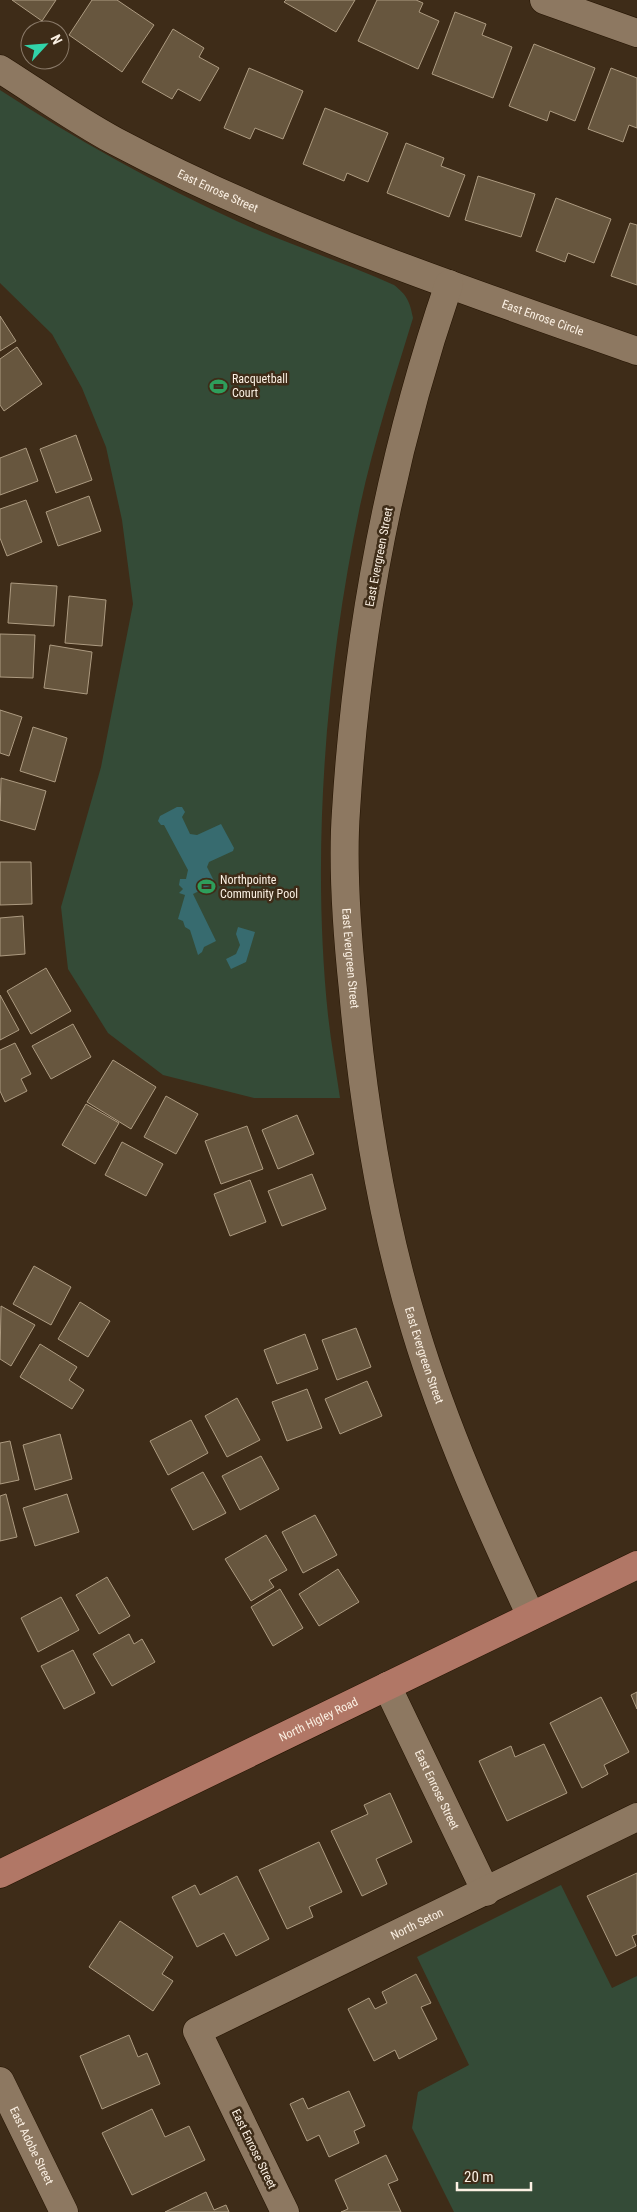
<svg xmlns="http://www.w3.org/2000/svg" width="637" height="2212" viewBox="0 0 637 2212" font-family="'Roboto Condensed',sans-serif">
<rect width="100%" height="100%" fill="#3e2c18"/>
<path fill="#344b37" d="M0 90C77 140 156 184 239 222 290 245 343 262 394 285 407 295 410 302 413 318 394 380 374 442 360 506 326 668 311 850 328 1015 331 1043 336 1070 340 1098H254L163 1075 108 1033 68 969 61 907 101 767 133 604 122 520 106 447 82 388 52 334 0 283Z
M561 1885 612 1988 637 1976V2212H454L412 2128 418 2092 469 2065 417 1957Z"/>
<path fill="#376b6f" d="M177 807H182L185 812 182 817 190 834 197 835 221 824 234 848 233 851 209 862 207 867 215 883 193 894 216 941 204 947 202 952 198 955 190 930 185 927 183 921 178 919 185 895 179 893 183 889 179 885 180 879H186L188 870 164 825H161L158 821 160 816Z
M238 927 255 932 246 962 231 969 226 959 236 954 240 945 236 934Z"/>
<path fill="#67563e" stroke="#ad9b81" d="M12 0H56L42 21Z
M92 0H117L154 25 122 72 69 35Z
M286 0H355L336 32 284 2Z
M377 0H416L423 3 419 12 439 21 418 69 358 41Z
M455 12 486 24 482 35 512 47 493 98 432 74Z
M173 29 204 48 199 57 219 68 200 101 178 89 172 99 142 82Z
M534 44 595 68 575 121 550 111 547 121 509 106Z
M249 68 303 91 283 139 255 128 250 139 224 128Z
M611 68 637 78V128L629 125 623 142 588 129Z
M325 108 388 133 368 182 347 173 344 181 303 164Z
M406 143 444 158 441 166 465 175 449 217 387 193Z
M478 176 535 194 521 237 465 220Z
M556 198 611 219 594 263 568 253 565 262 536 251Z
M630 223 637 225V285L611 276Z
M0 316 16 341 0 351Z
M17 347 42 384 4 411 0 405V359Z
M76 435 92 480 56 493 40 449Z
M26 448 38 481 0 495V458Z
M89 496 101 531 58 546 46 512Z
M26 500 42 542 7 556 0 538V509Z
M11 583 57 586 54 626 8 623Z
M69 596 106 600 102 646 65 643Z
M0 634 35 635 33 678 0 677Z
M50 645 92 652 87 694 44 688Z
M0 710 22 717 9 756 0 753Z
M33 727 67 738 55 782 20 771Z
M1 778 46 791 35 830 0 820Z
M0 862H31L32 904 0 905Z
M23 916 25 954 0 956V918Z
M46 968 71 1011 31 1034 7 991Z
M0 995 19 1030 0 1040Z
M73 1024 91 1057 51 1079 32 1046Z
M15 1043 31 1074 21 1079 27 1091 5 1102 0 1091V1050Z
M113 1060 156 1087 131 1129 87 1102Z
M166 1096 198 1114 176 1154 144 1137Z
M86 1104 119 1123 95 1164 62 1145Z
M297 1115 314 1154 278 1169 262 1130Z
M247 1126 263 1169 221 1184 205 1141Z
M122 1142 163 1164 146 1196 105 1175Z
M312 1174 326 1209 282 1226 268 1191Z
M250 1180 266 1222 230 1236 214 1194Z
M34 1266 71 1287 51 1325 13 1304Z
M80 1302 110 1321 88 1357 58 1339Z
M1 1306 35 1325 11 1366 0 1359Z
M356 1328 371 1367 337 1380 322 1340Z
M305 1334 318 1369 277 1384 264 1350Z
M40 1344 77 1367 69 1380 84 1390 72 1409 20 1377Z
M367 1381 382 1416 340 1434 325 1399Z
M307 1389 322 1428 287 1441 272 1402Z
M237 1398 260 1440 227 1457 205 1416Z
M191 1420 208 1453 168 1475 150 1441Z
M60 1434 72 1479 35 1490 23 1445Z
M10 1441 19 1480 0 1484V1443Z
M261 1456 279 1489 240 1510 222 1476Z
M203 1472 226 1513 193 1530 171 1489Z
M6 1494 17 1537 0 1541V1496Z
M67 1494 79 1532 35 1546 23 1508Z
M315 1515 337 1555 303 1573 282 1532Z
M266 1535 287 1570 269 1580 274 1587 251 1601 225 1559Z
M338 1569 359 1602 319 1626 299 1594Z
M107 1577 130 1616 99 1634 76 1595Z
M280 1589 303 1628 273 1646 251 1607Z
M61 1597 79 1630 38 1652 21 1618Z
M129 1634 134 1644 142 1639 155 1662 112 1686 93 1654Z
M73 1650 95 1693 64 1709 41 1666Z
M637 1692V1709L631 1695Z
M601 1697 629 1752 604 1765 608 1774 582 1788 550 1723Z
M544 1744 567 1793 507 1821 479 1761 511 1746 515 1757Z
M390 1793 412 1842 376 1859 387 1884 362 1896 331 1831 368 1814 364 1805Z
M319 1842 342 1892 309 1907 313 1917 287 1929 259 1870Z
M637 1873V1934L632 1936 636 1946 616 1956 587 1896Z
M237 1876 269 1939 236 1956 224 1933 197 1947 172 1897 195 1885 200 1895Z
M120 1921 173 1957 162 1974 173 1981 153 2011 89 1967Z
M416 1974 431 2003 421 2007 437 2039 399 2059 395 2050 374 2061 348 2009 369 1998 375 2009 387 2003 382 1992Z
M129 2035 138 2057 147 2053 160 2084 102 2109 80 2056Z
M349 2091 365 2126 354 2131 359 2143 329 2157 319 2135 307 2141 290 2104 303 2098 308 2109Z
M152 2109 165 2137 189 2126 205 2160 132 2195 102 2133Z
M386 2155 398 2180 388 2184 401 2212H341L348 2209 335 2180Z
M206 2192 214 2210 226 2205 229 2212H165Z"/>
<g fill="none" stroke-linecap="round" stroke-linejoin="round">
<defs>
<g id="minor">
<path d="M544 0 637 33"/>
<path id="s1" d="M0 69C38 93 76 120 115 141 281 229 461 289 637 351"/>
<path id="s2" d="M449 284C391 453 357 633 346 811 342 867 347 933 353 990 363 1104 381 1218 415 1329 445 1428 487 1522 531 1616"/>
<path id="s3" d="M387 1686 486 1892"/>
<path id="s4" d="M0 2081 64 2212"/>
<path id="s5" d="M285 2212 197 2031 637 1817"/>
</g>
<g id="major">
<path id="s6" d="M0 1874 637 1565"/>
</g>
</defs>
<use href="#minor" stroke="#251402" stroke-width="29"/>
<use href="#major" stroke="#251402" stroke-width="29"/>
<use href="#minor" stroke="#8d7861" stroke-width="28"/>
<use href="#major" stroke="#b17766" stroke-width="28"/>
</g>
<defs>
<symbol id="stadium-bare" viewBox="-9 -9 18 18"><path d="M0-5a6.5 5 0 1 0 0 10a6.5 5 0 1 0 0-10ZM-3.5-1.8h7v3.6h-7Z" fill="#2e9e5b" stroke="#3e2c18" stroke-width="2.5" paint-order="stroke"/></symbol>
</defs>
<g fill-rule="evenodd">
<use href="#stadium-bare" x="206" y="374" width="25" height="25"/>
<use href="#stadium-bare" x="194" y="874" width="25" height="25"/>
</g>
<g text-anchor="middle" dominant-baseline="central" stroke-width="5" stroke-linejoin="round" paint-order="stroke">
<g font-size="12" fill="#fbf0e3" stroke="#3e2c18">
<text stroke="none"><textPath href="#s1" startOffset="250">East Enrose Street</textPath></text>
<text stroke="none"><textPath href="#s1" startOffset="599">East Enrose Circle</textPath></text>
<text transform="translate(379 557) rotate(-79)">East Evergreen Street</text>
<text stroke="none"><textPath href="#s2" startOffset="686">East Evergreen Street</textPath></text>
<text stroke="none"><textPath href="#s2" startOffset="1091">East Evergreen Street</textPath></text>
<text stroke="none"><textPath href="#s6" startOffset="354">North Higley Road</textPath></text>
<text stroke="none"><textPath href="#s3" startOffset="115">East Enrose Street</textPath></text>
<text stroke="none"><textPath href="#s5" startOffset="446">North Seton</textPath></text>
<text stroke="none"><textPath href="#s4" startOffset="72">East Adobe Street</textPath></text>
<text transform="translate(254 2149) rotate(64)">East Enrose Street</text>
</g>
<g font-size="12" fill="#fbf0e3" stroke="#3e2c18" text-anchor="start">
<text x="232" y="379">Racquetball<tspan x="232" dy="14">Court</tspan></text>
<text x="220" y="880">Northpointe<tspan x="220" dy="14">Community Pool</tspan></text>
</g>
</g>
<g transform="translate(45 45) rotate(64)"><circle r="24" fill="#3e2c18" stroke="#8a7a69"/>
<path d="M0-4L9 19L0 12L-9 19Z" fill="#31d4a9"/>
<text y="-8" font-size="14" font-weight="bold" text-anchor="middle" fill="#fbf0e3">N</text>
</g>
<path d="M457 2182v8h74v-8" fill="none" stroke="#fbf0e3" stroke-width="2.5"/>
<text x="464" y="2182" font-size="15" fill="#fbf0e3" stroke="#3e2c18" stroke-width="4" paint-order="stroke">20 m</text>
</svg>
